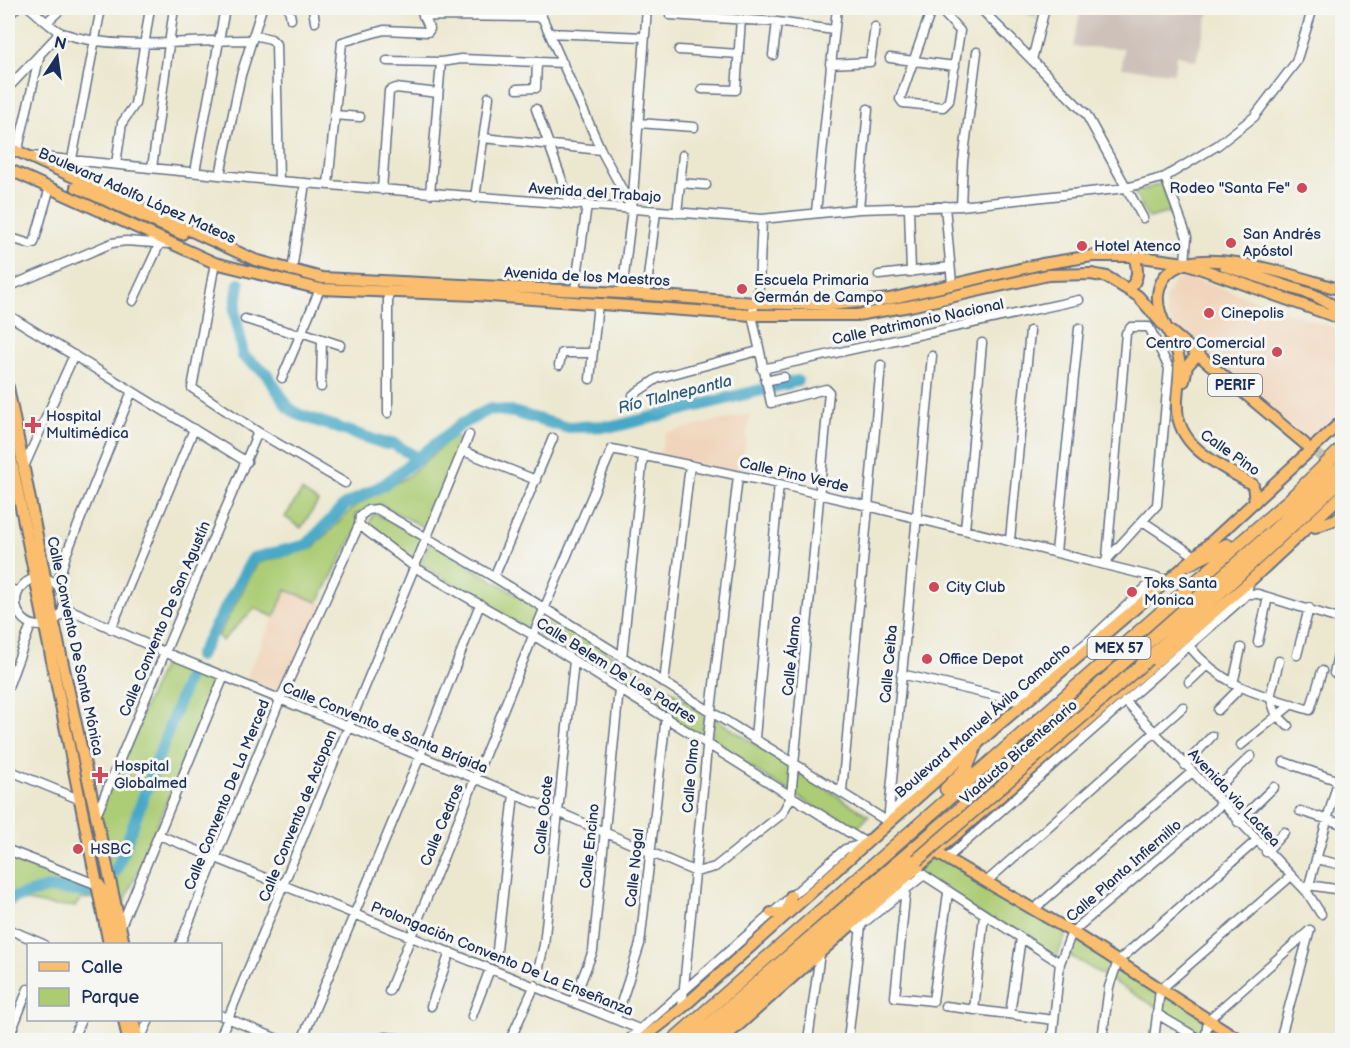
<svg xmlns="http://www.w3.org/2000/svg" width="1350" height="1048" viewBox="0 0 1350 1048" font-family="'Balsamiq Sans',sans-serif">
<rect width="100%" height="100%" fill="#f6f6f2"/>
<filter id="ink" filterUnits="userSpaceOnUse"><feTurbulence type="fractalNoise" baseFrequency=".0167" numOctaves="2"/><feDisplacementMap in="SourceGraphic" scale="12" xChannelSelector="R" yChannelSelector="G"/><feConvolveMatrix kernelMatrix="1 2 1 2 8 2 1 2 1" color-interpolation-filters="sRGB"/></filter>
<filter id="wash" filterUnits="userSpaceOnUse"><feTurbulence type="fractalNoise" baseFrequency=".008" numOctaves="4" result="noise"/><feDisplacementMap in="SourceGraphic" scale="24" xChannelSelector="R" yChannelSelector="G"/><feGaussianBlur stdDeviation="1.35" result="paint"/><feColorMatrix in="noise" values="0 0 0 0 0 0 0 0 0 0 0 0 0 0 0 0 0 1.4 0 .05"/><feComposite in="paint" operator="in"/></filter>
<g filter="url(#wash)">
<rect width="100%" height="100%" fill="#ece8d0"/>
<path fill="#f0d5bc" d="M1184 275 1342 331V410L1309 442 1174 329 1167 315 1165 300 1174 281Z
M750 414 740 474 660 454 665 433Z
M286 590 325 605 282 703 242 687Z"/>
<path fill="#cec1b9" d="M1011 8H1039L1036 18Z
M1081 8H1210L1196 61 1176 55 1174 73 1122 68 1123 48 1073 47Z"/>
<path fill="#accc74" stroke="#647e69" stroke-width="1.5" d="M1162 183 1171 212 1148 218 1135 193Z
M453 437 465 441 429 530 382 505 355 514 359 525 318 602 286 590 274 617 255 608 222 641 218 636 258 563 312 549 355 506 407 477Z
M302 491 318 502 301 528 285 517Z
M374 513 424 539 414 562 367 528Z
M430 542 542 610 532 632 421 564Z
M546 614 705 712 702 738 537 635Z
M167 656 219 677 122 908 97 815Z
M714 718 869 816 854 831 711 743Z
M8 851 91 885 95 890 96 898 81 899 75 906H54L21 900 8 907Z
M937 853 1066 934 1056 959 912 874Z
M1075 934 1244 1040H1212L1067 954Z"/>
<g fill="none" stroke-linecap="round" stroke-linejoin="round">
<path stroke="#46a8c6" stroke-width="12" d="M239 284 235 311 243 356 266 373 288 407 297 414 386 444 392 443 419 459
M199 656 253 558 307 545 345 505 385 484 460 425 490 409 513 412 565 427 617 426 797 381
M116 871 190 672
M8 897 13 898 47 888 90 892"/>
</g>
</g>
<g filter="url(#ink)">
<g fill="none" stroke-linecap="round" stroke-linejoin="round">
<path stroke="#c2c3b9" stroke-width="10" stroke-dasharray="10 5" stroke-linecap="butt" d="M1305 444 1333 466"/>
<defs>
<path id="minor" d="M30 8C39 15 52 29 62 33 120 53 192 39 252 40
M289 8 291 19
M313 8 315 22
M538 8 601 150 632 208
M932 8 900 99 903 103 943 107 949 101 960 31 939 8
M980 8 1086 114 1143 218
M670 15 777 22 834 30
M8 16 16 8
M423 16 542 17
M48 21 62 8
M549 33 644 37
M253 35 271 39 276 44 279 181
M679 50 739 54
M773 55 777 22
M890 58 955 66
M1032 60 1045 8
M387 61 441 62 461 59 563 63
M830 64 870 62 875 27
M8 88 60 33
M517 89 536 88 537 62
M702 89 736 90 741 19
M536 109 571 205
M334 115 360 117
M638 123 694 127
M483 138 601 150
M17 153 40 54
M31 156 279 181 762 219 859 209 961 206 1126 188 1165 177 1218 145 1254 117 1296 62 1313 8
M72 159 101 8
M116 164 122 123 135 104 150 8
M152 168 174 8
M195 172 225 8
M220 175 241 75 262 8
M1165 177 1187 237 1185 263
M680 183 706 185
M328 185 342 42 384 30 428 32 430 29 420 8
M382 190 389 91 396 88 438 93
M430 194 441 62
M475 198 489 97
M945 206 952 284
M961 206 963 162 977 52
M909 208 911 272
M859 209 868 109
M816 212 837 8
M677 213 683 155
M8 237 30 244 34 243 50 187
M215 263 192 388 258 432 345 483
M292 271 305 183
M879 275 950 267
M8 287 112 243 126 241 169 244
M575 290 587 205
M622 293 632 209 647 8
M646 294 656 211
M133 301 160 243
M8 315 247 462
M245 319 300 335
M301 332 340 345
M559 365 562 353H593
M762 369 1079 300
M282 378 320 289
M590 379 598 304
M765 381 784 377
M321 387 322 340
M633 395 658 378 758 351
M388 413V292
M463 451 536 480
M23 469 74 355
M1144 522 1195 556
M359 525 416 568 533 635 866 843
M965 530 982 343
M1010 540 1030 331
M1056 552 1079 328
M1103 564 1157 505 1169 368 1149 327H1131L1126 333 1107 558
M494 577 553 438
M16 602a24 24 0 1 1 48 0a24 24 0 1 1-48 0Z
M57 585 66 555 132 391
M8 588 18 592
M1247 594H1258L1342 620
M64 607 164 652 558 812 696 872 715 867 782 814 791 797 829 392 826 389 771 403 752 315 759 287 762 219
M111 629 194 429
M1258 642 1268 597
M1189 646C1225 689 1259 694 1310 710L1322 671
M1297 655 1309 608
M622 658 643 456
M1334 673 1342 636
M901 674 1018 701
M1189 682 1206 666
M664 683 690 465
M1233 684 1241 648
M8 687 31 625
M1270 697 1279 661
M1270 697 1276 714 1288 726
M1014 700 1090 640 1157 577
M1125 701 1307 892 1321 914
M1218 710 1240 688
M755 737 779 484
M1241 745 1292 704
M1284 762 1342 782
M1185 765 1212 736
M8 770 81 800
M842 791 881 365
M1212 793 1251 756
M1300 811 1342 824
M889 812 932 356
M889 814 983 729 995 728
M96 816 258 432
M1238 822 1274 787
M159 835 639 1029
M8 850 98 885
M1266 852 1284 832
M946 859 1242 599 1247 594 1249 582
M1316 859 1342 865
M916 870 1060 963
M907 878 895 997 933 1001 948 893
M986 882 1183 707
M1308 885 1342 890
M1307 892 1338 781
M1033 910 1192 772
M121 926 224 676
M857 928 924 875
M8 929 43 944
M180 944 280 700 359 525 360 516 368 510 377 509 494 577 890 823
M496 959 514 794
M538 971 544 945 574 661
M389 991 542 614 612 449 779 484 1166 580
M573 1002 593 951 619 689
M431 1006 450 952
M945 1006 1054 1020
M682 1008 708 737 738 476
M974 1010 984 915
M1010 1014 1021 938
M1157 1014 1201 1040
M220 1015 280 1040
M472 1016 490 969
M616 1019 640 944 666 716
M141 1037 149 1020
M8 1040 28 989
M72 1040 81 1020
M219 1040 469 435
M302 1040 420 756 480 604
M373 1040 385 1037 413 1040
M510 1040 535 985
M628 1040 845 849 866 843
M808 1040 820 953
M848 1040 861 926
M1052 1040 1060 963 1072 932 1222 804
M1102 1040 1109 987 1118 961 1256 841
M1154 1040 1160 990 1290 877
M1205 1040 1208 1020 1310 930
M1280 1040 1310 930"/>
<path id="major" d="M8 147 255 260 322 278 622 293 755 303 831 305 889 299 1042 264 1092 256H1134L1185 263 1342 319
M8 169 215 263 320 289 476 295 752 315H857L910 306 1048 275 1091 274 1107 277 1138 296 1164 326 1305 444
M76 187 182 234
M1225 266 1314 295 1340 309
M1128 289C1140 280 1138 269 1134 256
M1184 381 1187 366 1198 354
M8 387 54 623 124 944
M8 443 109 944
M1255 502 1253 485C1223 466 1179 450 1177 409 1176 392 1181 375 1179 359 1175 336 1156 319 1158 295 1165 226 1306 281 1342 290
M1315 527 1342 517
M937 853 1072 932 1240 1040
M771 913H786L791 896
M124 1020 128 1040
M641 1040 682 1008 995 728 1186 565 1342 421
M722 1040 860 917 1249 582 1342 495"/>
<path id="highway" d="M1186 565 1227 545
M1148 659 1342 479
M946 789 966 769 976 745
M98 885 108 899 116 944
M132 1020 137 1040
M673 1040 1289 500 1342 448
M691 1040 955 813 1272 532 1342 465
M709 1040 917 860"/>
</defs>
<use href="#minor" stroke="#647086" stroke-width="11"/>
<use href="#major" stroke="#647086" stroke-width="14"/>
<use href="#highway" stroke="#647086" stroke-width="15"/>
<use href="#minor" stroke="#fff" stroke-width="8"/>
<use href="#major" stroke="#fabe6e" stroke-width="10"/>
<use href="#highway" stroke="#fabe6e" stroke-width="12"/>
<defs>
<path id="highway-bridge" d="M917 860 1148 659"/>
</defs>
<use href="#highway-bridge" stroke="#647086" stroke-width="15" stroke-linecap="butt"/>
<use href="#highway-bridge" stroke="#fabe6e" stroke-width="12"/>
</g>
</g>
<g fill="#d1495b" stroke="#f6f6f2" stroke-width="2">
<circle cx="1302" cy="188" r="6"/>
<circle cx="1231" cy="243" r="6"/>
<circle cx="1082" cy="246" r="6"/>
<circle cx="742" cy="289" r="6"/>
<circle cx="1209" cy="313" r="6"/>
<circle cx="1277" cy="352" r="6"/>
<path d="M30 416h6v6h6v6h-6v6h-6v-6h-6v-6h6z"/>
<circle cx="934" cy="587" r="6"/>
<circle cx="1132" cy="592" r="6"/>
<circle cx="927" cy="659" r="6"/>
<path d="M97 766h6v6h6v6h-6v6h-6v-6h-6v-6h6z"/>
<circle cx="78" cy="849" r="6"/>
</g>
<g text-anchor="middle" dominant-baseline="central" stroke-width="6" stroke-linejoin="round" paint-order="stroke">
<g fill="#f6f6f2" stroke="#5d6b8a" stroke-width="1.5">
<rect x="1208" y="374" width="54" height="22" rx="4.5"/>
<rect x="1087.5" y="637" width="63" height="22" rx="4.5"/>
</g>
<g font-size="14" font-weight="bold" fill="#1b2f5e">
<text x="1235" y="385">PERIF</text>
<text x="1119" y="648">MEX 57</text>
</g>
<g font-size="15" fill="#1b2f5e" stroke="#f6f6f2" text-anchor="start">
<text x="1290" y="188" text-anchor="end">Rodeo "Santa Fe"</text>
<text x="1243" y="234">San Andrés<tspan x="1243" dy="17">Apóstol</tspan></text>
<text x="1094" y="246">Hotel Atenco</text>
<text x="754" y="280">Escuela Primaria<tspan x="754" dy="17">Germán de Campo</tspan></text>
<text x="1221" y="313">Cinepolis</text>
<text x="1265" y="343" text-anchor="end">Centro Comercial<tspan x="1265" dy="17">Sentura</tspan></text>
<text x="46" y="416">Hospital<tspan x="46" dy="17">Multimédica</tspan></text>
<text x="1144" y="583">Toks Santa<tspan x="1144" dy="17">Monica</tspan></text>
<text x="946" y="587">City Club</text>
<text x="939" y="659">Office Depot</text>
<text x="114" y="766">Hospital<tspan x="114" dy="17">Globalmed</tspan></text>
<text x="90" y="849">HSBC</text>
</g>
<g font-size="15" fill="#1b2f5e" stroke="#f6f6f2">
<text transform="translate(595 193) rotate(4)">Avenida del Trabajo</text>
<text transform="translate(137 196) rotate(24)">Boulevard Adolfo López Mateos</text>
<text transform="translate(587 277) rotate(3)">Avenida de los Maestros</text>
<text transform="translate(918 322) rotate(-12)">Calle Patrimonio Nacional</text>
<text transform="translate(1230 453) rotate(35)">Calle Pino</text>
<text transform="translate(794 475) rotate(13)">Calle Pino Verde</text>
<text transform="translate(165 619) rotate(-67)">Calle Convento De San Agustín</text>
<text transform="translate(75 646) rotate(78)">Calle Convento De Santa Mónica</text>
<text transform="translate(792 656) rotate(-84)">Calle Álamo</text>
<text transform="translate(889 664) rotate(-85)">Calle Ceiba</text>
<text transform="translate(616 671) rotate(32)">Calle Belem De Los Padres</text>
<text transform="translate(983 721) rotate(-41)">Boulevard Manuel Ávila Camacho</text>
<text transform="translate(385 728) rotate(22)">Calle Convento de Santa Brígida</text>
<text transform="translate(1019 752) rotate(-41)">Viaducto Bicentenario</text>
<text transform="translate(691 776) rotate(-85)">Calle Olmo</text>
<text transform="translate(227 795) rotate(-68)">Calle Convento De La Merced</text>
<text transform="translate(1234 798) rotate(47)">Avenida via Lactea</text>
<text transform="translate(544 815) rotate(-84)">Calle Ocote</text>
<text transform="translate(298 816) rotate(-68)">Calle Convento de Actopan</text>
<text transform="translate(442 825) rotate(-67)">Calle Cedros</text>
<text transform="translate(590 846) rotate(-84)">Calle Encino</text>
<text transform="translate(635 868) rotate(-84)">Calle Nogal</text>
<text transform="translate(1124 871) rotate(-41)">Calle Planta Infiernillo</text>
<text transform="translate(502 959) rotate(22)">Prolongación Convento De La Enseñanza</text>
</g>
<g font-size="16" font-style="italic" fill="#2a5982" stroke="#f6f6f2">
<text transform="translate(675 395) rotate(-14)">Río Tlalnepantla</text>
</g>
</g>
<rect width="1350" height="1048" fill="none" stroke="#f6f6f2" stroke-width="30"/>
<rect x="27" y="943" width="195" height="78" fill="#f6f6f2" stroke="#9ea6b7" stroke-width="1.5"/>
<rect x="39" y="962" width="30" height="9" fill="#fabe6e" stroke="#9ea6b7" stroke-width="1.5"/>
<text x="81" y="973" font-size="18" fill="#1b2f5e">Calle</text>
<rect x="39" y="988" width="30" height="18" fill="#accc74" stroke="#9ea6b7" stroke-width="1.5"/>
<text x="81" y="1003" font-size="18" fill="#1b2f5e">Parque</text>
<g transform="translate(57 57) rotate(13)" stroke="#f6f6f2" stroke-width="4.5" paint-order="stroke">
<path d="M0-4.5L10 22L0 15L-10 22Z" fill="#1b2f5e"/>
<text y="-9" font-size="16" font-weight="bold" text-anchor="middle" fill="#1b2f5e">N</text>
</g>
</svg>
